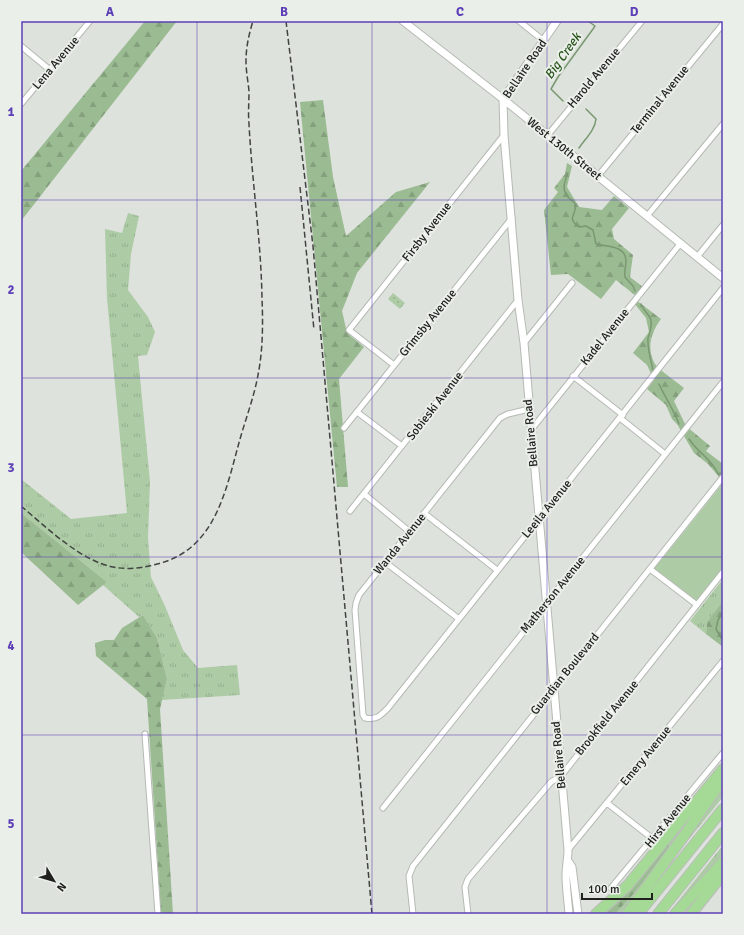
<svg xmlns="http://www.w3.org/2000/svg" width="744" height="935" viewBox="0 0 744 935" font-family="Signika,sans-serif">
<defs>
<pattern id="grass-tufts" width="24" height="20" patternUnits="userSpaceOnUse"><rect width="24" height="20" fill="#adcba5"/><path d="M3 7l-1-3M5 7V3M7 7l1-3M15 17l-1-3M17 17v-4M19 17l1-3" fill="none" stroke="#95ae8e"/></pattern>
<pattern id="forest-firs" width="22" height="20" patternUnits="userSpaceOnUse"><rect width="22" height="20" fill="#9bbb92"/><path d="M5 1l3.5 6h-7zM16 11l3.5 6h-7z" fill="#85a07d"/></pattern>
<pattern id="garden-dots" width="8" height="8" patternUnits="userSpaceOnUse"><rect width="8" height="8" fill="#adcba5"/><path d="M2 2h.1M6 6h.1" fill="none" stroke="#95ae8e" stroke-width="1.8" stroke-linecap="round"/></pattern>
</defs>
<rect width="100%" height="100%" fill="#dde2dc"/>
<path fill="url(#grass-tufts)" d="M128 213 139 216 131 254 128 290 148 317 155 332 147 355 138 356 150 482 148 538 151 577 165 606 183 650 198 668 237 665 240 695 162 700 167 679 157 638 143 615 139 617 103 585 107 582 21 513V479L71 519 127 513 107 298 105 229 122 233Z
M723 579V601L707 622 706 634 690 621Z
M723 785V797L676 855Z
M710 792 623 914H602Z
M723 845V859L673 914H668Z"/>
<path fill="url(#forest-firs)" d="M145 21H177L21 221V171Z
M323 100 333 177 346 236 396 192 430 182 357 273 342 311 347 333 364 347 339 379 348 487H337L300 102Z
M567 163 572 166 567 187 579 207 602 210 614 196 629 208 612 229 614 239 633 255 630 277 643 287 636 296 616 280 601 299 568 274 551 275 544 210 558 192 554 188 565 174Z
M636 300 661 319C651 332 646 349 655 364 659 370 677 382 684 388L674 401 686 426 710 446 706 451 723 464V474L720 478 708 464 694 453 677 424 672 419 666 405 647 389 654 380 647 365 633 353 649 332 646 318 634 303Z
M21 513 107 582 78 605 21 552Z
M723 601V647L706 634 707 622Z
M143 615 157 638 167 679 160 709 173 914H161L147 699 96 656 95 643 105 640H114L122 628Z
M668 843 669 845 662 858 634 893 615 914H605L620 901Z"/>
<path fill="#adcba5" d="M723 483V570L697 603 654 569Z"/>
<path fill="url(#garden-dots)" d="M393 293 405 303 400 309 388 299Z"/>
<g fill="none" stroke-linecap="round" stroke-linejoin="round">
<path stroke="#7a9972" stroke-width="1.5" d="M563 101 551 89 558 77 593 29 595 26 588 21
M579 148C585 139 595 130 596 119L586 109
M568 173C565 181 561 189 568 197 570 200 574 201 575 204 578 215 565 217 579 227L586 226 593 230 596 244C606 247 626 245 626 261 626 266 624 271 625 277L633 286 635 291
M641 304C643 310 649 314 651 320 652 327 650 332 648 338 647 348 651 360 653 370
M659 384C665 397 674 410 679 424
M689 439C697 452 712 459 718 474
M723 612 718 620 716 629 723 641"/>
<defs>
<path id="street" d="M519 21 544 41
M21 46 50 70
M21 104 90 21
M547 136 642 21
M598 176 723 24
M647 216 723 124
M697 257 723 225
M524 343 572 283
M394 365 349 330 504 135
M573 376 623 415
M529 409 508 414 500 418 359 595 356 603 355 610 363 715 365 718C377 720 380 716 388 708L723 288
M357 412 402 446
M620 418 665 454
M344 428 512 218
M531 430 680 244
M364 494 410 532
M350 511 518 300
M424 513 497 570
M385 562 459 619
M650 569 697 605
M145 734 158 914
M607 803 653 839
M383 808 723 382
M568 850 723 661
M611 888 723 753
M413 914 409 876 413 866 723 477
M468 914 465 887 468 879 551 782 561 776 723 572"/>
<path id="secondary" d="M403 21 503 99 723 278
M557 21 503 99 504 135 518 300 524 343 568 850C568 859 566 866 566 875 566 888 568 901 569 914
M568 861 572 867 578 914"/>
<path id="highway" d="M596 914 628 885 723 769
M627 914 681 840 723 779
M638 914 723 809
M658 914 723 833
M675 914 723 862
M691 914 723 874"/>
</defs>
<use href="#street" stroke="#b5bab3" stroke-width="7"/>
<use href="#secondary" stroke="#b5bab3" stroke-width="9"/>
<use href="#highway" stroke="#bcbcbc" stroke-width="12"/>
<use href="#street" stroke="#fff" stroke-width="5"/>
<use href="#secondary" stroke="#fff" stroke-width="7"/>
<use href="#highway" stroke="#a5d996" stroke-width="10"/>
<path stroke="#424441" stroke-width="1.5" stroke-dasharray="6 3" stroke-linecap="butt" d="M286 21 313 246 372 914
M300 187 314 330
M21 506C46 527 81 561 113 567 128 570 143 568 157 564 216 550 226 489 240 439 246 418 254 397 258 375 263 350 263 323 262 298 261 240 252 182 249 124 248 113 249 102 249 91 248 81 246 71 246 61 246 47 249 34 253 21"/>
</g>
<path fill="none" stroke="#5d3fb7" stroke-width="1" stroke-opacity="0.55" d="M197 21V914M372 21V914M547 21V914M21 200H723M21 378H723M21 557H723M21 735H723"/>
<g text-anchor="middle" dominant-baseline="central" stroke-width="4" stroke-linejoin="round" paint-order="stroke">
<g font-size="12" fill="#20211f" stroke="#eaf0e9">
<text transform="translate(56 63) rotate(-50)">Lena Avenue</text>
<text transform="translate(525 69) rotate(-56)">Bellaire Road</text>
<text transform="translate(594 78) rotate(-50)">Harold Avenue</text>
<text transform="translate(660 100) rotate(-51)">Terminal Avenue</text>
<text transform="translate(564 149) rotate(39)">West 130th Street</text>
<text transform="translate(427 232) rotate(-52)">Firsby Avenue</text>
<text transform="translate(428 323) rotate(-51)">Grimsby Avenue</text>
<text transform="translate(605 337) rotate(-51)">Kadel Avenue</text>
<text transform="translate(435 406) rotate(-52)">Sobieski Avenue</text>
<text transform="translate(531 433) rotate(-95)">Bellaire Road</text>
<text transform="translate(547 509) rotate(-51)">Leeila Avenue</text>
<text transform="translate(400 544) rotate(-51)">Wanda Avenue</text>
<text transform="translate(553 595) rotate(-51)">Matherson Avenue</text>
<text transform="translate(565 674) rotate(-51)">Guardian Boulevard</text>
<text transform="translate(607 718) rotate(-51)">Brookfield Avenue</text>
<text transform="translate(559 755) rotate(-95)">Bellaire Road</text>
<text transform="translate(646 756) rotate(-51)">Emery Avenue</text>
<text transform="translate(668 821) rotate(-51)">Hirst Avenue</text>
</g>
<g font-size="13" font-style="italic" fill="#27521a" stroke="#eaf0e9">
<text transform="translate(563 56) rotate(-55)">Big Creek</text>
</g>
</g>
<rect width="744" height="935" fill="none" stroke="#eaf0e9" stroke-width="44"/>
<g transform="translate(54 881) rotate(128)" stroke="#eaf0e9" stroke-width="3" paint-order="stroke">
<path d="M0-3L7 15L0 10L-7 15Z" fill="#20211f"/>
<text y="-6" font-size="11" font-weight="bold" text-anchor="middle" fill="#20211f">N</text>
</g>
<path d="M582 893v6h70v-6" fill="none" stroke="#20211f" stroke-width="2"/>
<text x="588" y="893" font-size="12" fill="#20211f" stroke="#eaf0e9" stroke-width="3" paint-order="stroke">100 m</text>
<rect x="22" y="22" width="700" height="891" fill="none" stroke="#5d3fb7" stroke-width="1.5"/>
<g font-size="13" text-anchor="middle" font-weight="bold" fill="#5d3fb7">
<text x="110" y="16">A</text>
<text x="284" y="16">B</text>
<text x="460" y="16">C</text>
<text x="634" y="16">D</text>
<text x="11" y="116">1</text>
<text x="11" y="294">2</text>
<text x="11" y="472">3</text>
<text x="11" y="650">4</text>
<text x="11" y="828">5</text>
</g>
</svg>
